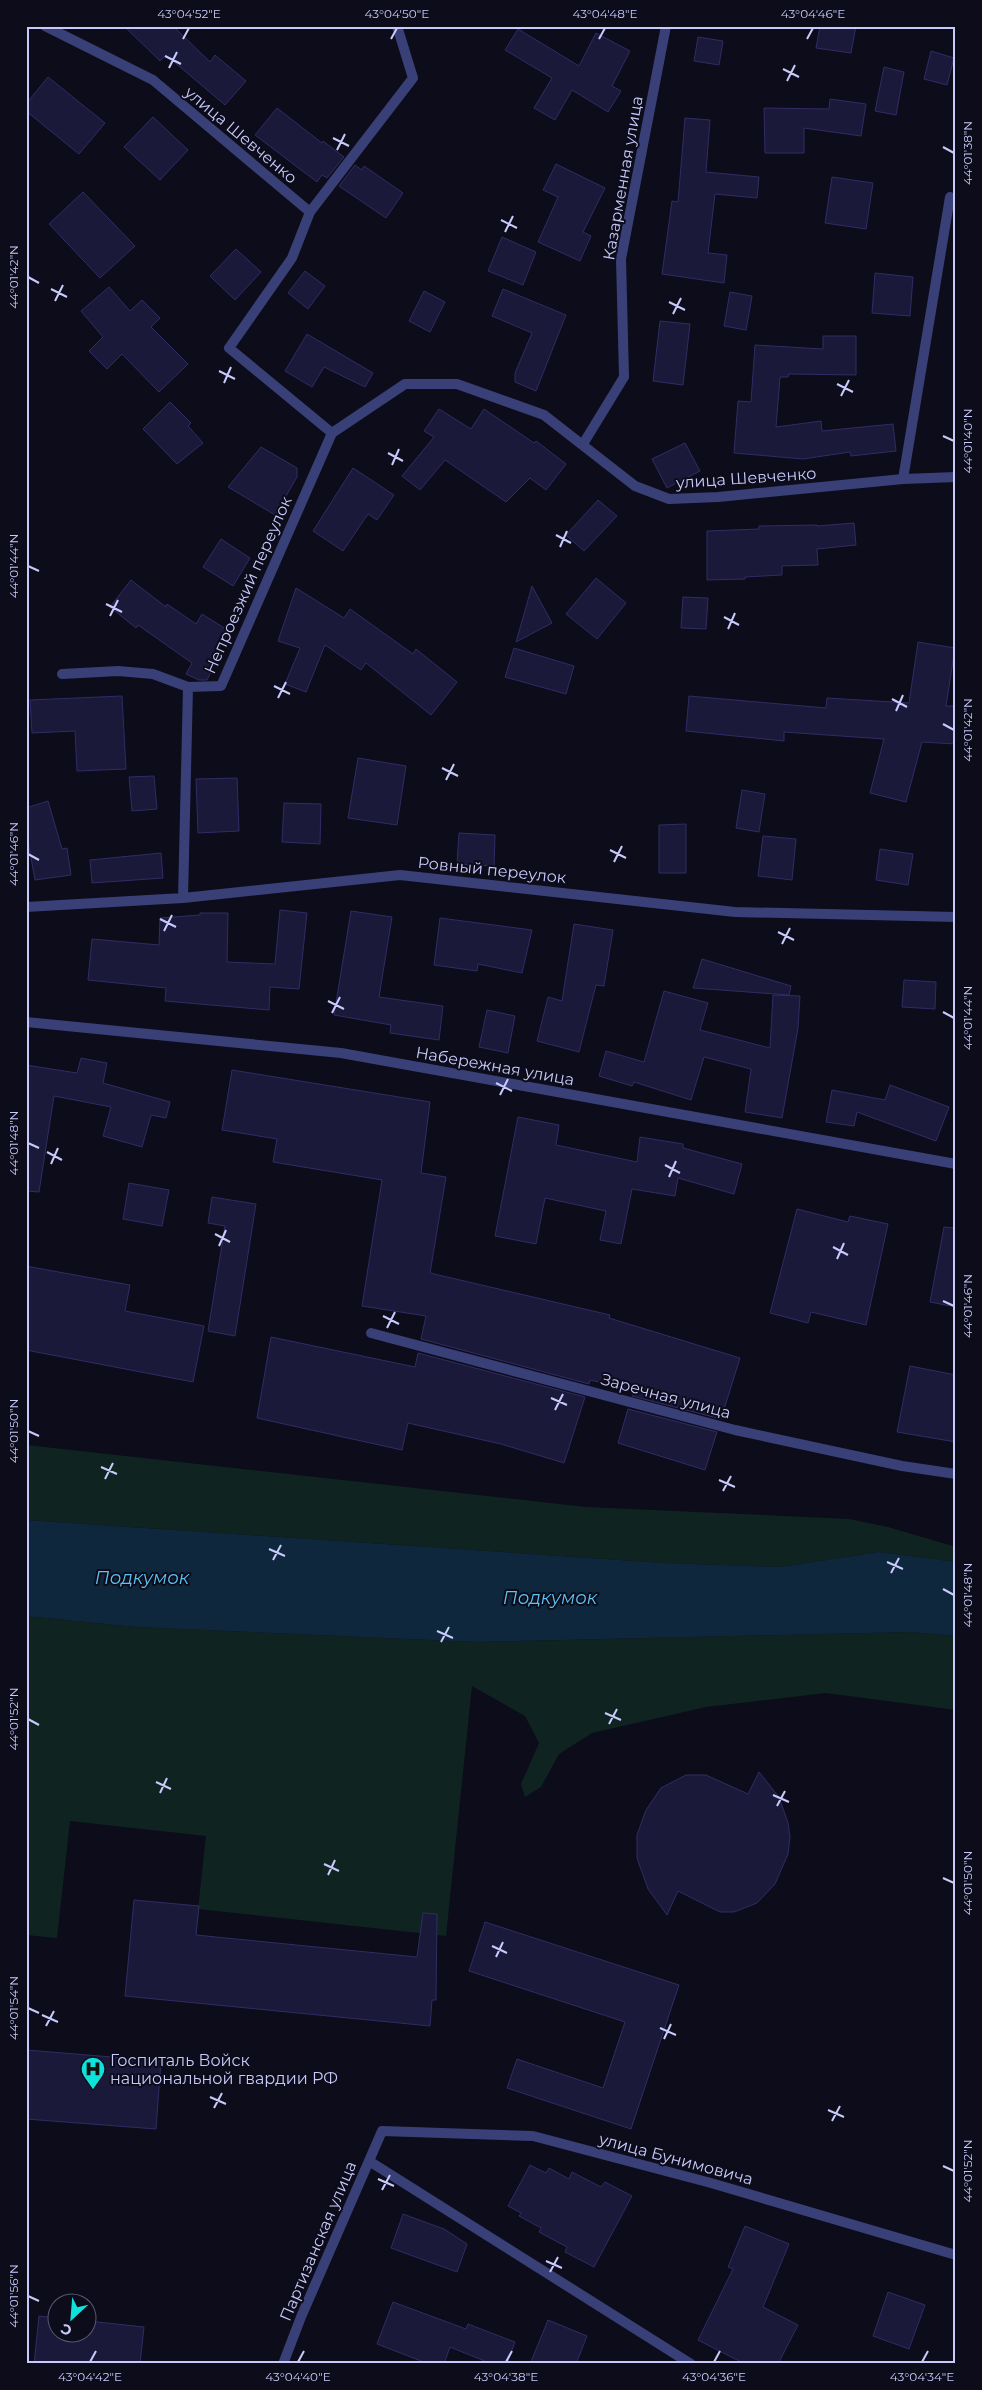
<svg xmlns="http://www.w3.org/2000/svg" width="982" height="2390" viewBox="0 0 982 2390" font-family="Montserrat,sans-serif">
<rect width="100%" height="100%" fill="#0c0c1a"/>
<path fill="#0f2420" d="M26 1445 586 1507 849 1519 888 1527 956 1547V1562L879 1552 781 1567 664 1563 26 1520Z
M26 1616 136 1627 476 1642 910 1632 956 1636V1710L826 1693 706 1707 592 1733 559 1754 541 1787 525 1797 521 1784 539 1743 525 1716 472 1686 446 1936 198 1909 206 1836 70 1821 57 1938 26 1935Z"/>
<path fill="#0e273c" d="M26 1520 664 1563 781 1567 879 1552 956 1562V1636L910 1632 476 1642 136 1627 26 1616Z"/>
<path fill="#1b193a" stroke="#302c65" d="M124 26H173L210 62 215 55 246 81 225 105 166 55 160 61Z
M820 26H856L851 53 816 48Z
M518 29 579 66 596 33 630 51 612 86 621 91 608 112 572 90 555 120 534 108 552 78 505 50Z
M698 37 723 41 719 65 694 61Z
M931 51 954 58 947 85 924 79Z
M884 67 904 72 896 115 875 111Z
M48 77 105 123 79 154 26 111V104Z
M830 99 866 104 861 136 804 128V153H765L764 108 829 109Z
M277 108 322 143 323 141 344 157 327 178 322 175 317 182 255 135Z
M153 117 188 150 160 180 124 147Z
M685 118 710 120 706 172 759 177 757 198 715 194 708 253 727 255 724 283 662 274 672 201 678 202Z
M556 164 605 188 583 232 591 236 580 261 538 242 558 197 543 190Z
M355 165 362 170 364 166 403 193 386 218 339 186Z
M832 177 873 183 866 229 825 223Z
M83 192 135 246 100 278 49 224Z
M502 237 536 252 523 285 488 271Z
M236 249 261 272 235 300 210 276Z
M305 271 325 286 308 309 288 293Z
M875 273 913 277 910 316 872 313Z
M109 287 130 311 142 300 160 318 151 327 188 364 159 392 122 354 107 369 89 351 103 337 81 311Z
M503 289 566 315 536 391 515 382V373L532 333 492 316Z
M424 291 445 302 430 332 409 321Z
M730 292 752 296 746 330 724 326Z
M660 321 690 324 683 385 653 381Z
M307 334 373 373 365 387 324 367 312 387 285 371Z
M823 336H856V375L789 374 788 377H780L776 427 821 421 822 431 893 424 896 451 851 456 850 452 803 459 734 453 738 401 751 402 755 345 823 349Z
M170 402 191 423 188 426 203 443 177 464 143 429Z
M439 409 471 429 484 409 534 443 536 441 566 464 546 490 530 478 506 502 445 460 420 490 402 476 434 437 424 431Z
M685 443 700 471 667 488 652 459Z
M261 447 297 468V477L275 515 228 487Z
M353 468 394 495 377 520 368 514 343 551 313 531Z
M598 500 617 516 584 551 566 535Z
M854 523 856 545 817 549 818 565 782 566V575L745 577V579L707 580V531L759 529V526L817 525V526Z
M221 539 250 558 233 586 203 567Z
M596 578 626 603 597 639 566 614Z
M131 580 166 607 167 604 196 624 202 614 229 631 217 650 221 652 207 680H199L186 674 192 663 138 625 136 628 110 607Z
M532 586 552 623 516 642Z
M296 588 344 618 350 609 413 654 416 649 457 682 431 715 366 663 361 670 325 645 306 692 285 684 300 648 278 641Z
M683 597 708 598 706 629 681 628Z
M918 642 955 648 946 706H956V744L922 742 906 802 870 793 884 739 784 732V741L686 731 689 696 826 708 827 698 909 703Z
M514 648 574 666 566 694 505 677Z
M122 696 126 769 77 771 75 731 32 733 30 700Z
M358 758 406 766 397 825 348 818Z
M154 776 157 809 132 811 129 777Z
M237 778 239 831 198 833 196 779Z
M742 790 765 794 759 832 736 828Z
M48 801 62 849 67 848 71 875 35 880 26 830V808Z
M284 803 321 804 320 844 282 842Z
M686 824V873H659V825Z
M459 833 495 835 494 866 457 864Z
M763 836 796 839 792 880 758 876Z
M880 849 913 854 908 885 876 880Z
M161 853 163 878 92 883 90 860Z
M280 910 307 913 299 989 270 987 269 1010 165 1001 166 988 88 980 92 939 159 945 160 918 200 915V913H228L227 962 275 964Z
M351 911 392 917 379 997 443 1006 439 1040 390 1033 391 1025 334 1015Z
M440 918 532 930 522 973 478 964 477 971 434 965Z
M574 924 613 930 604 986 596 985 579 1052 537 1041 548 997 562 1001Z
M702 959 791 986 789 995 693 988Z
M904 980 936 982 935 1009 902 1007Z
M664 991 708 1003 700 1030 770 1048 773 995 800 996 798 1028 782 1118 745 1112 751 1069 704 1057 691 1100 634 1082 632 1086 599 1076 606 1051 644 1062Z
M487 1010 515 1016 508 1053 479 1047Z
M81 1058 107 1063 103 1083 170 1102 166 1118 151 1115 142 1147 103 1136 111 1107 54 1096 39 1192 26 1191V1065L77 1073Z
M232 1070 430 1102 421 1173 446 1177 430 1273 610 1315 609 1318 740 1358 721 1419 632 1396 634 1390 590 1380 589 1384 421 1339 426 1316 362 1306 382 1180 273 1162 277 1139 222 1130Z
M890 1085 949 1107 936 1141 857 1112 854 1126 826 1122 832 1090 885 1100Z
M518 1117 559 1125 556 1145 637 1162 640 1137 683 1144V1148L742 1164 734 1194 678 1178 675 1196 632 1189 621 1244 600 1240 606 1211 545 1198 536 1244 495 1236Z
M129 1183 169 1190 162 1226 123 1219Z
M212 1197 256 1204 235 1336 208 1331 225 1226 208 1223Z
M797 1209 848 1222 850 1216 888 1224 866 1325 811 1312 808 1323 770 1313Z
M944 1227 956 1228V1307L930 1302Z
M26 1266 130 1285 125 1311 204 1326 193 1382 26 1350Z
M271 1337 415 1367 418 1353 585 1397 564 1463 501 1444 408 1423 402 1450 257 1418Z
M910 1366 956 1375V1442L897 1432Z
M628 1409 717 1432 705 1470 618 1443Z
M759 1772 779 1797 788 1823 790 1837 788 1854 775 1884 757 1903 734 1912H720L678 1891 667 1915 648 1889 637 1858V1835L646 1810 661 1788 686 1775H706L748 1794Z
M134 1900 199 1906 196 1935 417 1957 423 1913 437 1914 436 2000H432L430 2026 125 1996Z
M485 1922 679 1985 631 2129 507 2088 517 2059 603 2088 625 2022 469 1971Z
M26 2050 161 2061 156 2129 26 2119Z
M530 2165 546 2173 549 2168 569 2179 572 2172 601 2187 605 2182 632 2196 594 2267 565 2252 567 2247 539 2232 541 2228 519 2216 521 2213 508 2206Z
M403 2214 444 2229 467 2244 457 2272 391 2248Z
M745 2226 789 2244 763 2307 798 2325 778 2364H745L698 2340 733 2269 728 2267Z
M888 2292 925 2305 909 2349 873 2336Z
M393 2302 466 2329 468 2324 515 2342 507 2364H492L450 2347 444 2364H429L377 2344Z
M39 2316 58 2318V2332H88V2321L144 2327 140 2364H34Z
M548 2320 587 2336 576 2364H530Z"/>
<g fill="none" stroke-linecap="round" stroke-linejoin="round">
<path stroke="#394077" stroke-width="10" d="M45 26 153 80 310 212 292 258 229 348 332 433 405 384H457L544 415 635 486 669 499 718 497 903 479 956 477
M310 212 413 78 397 26
M583 444 624 377 621 259 666 26
M903 479 950 197
M62 674 118 671 153 674 188 687 221 686 332 433
M183 898 188 687
M26 907 183 898 400 875 735 912 956 917
M26 1022 341 1053 956 1164
M371 1333 735 1430 902 1466 956 1474
M369 2161 691 2364
M283 2364 301 2317 382 2131 533 2136 711 2183 956 2255"/>
</g>
<path fill="none" stroke="#c8cafc" stroke-width="2" d="M183 39 189 28M391 39 397 28M599 39 605 28M807 39 813 28M165 56 181 64M169 68 177 52M783 69 799 77M787 81 795 65M333 138 349 146M943 147 954 153M337 150 345 134M501 220 517 228M505 232 513 216M28 277 39 283M51 289 67 297M55 301 63 285M669 302 685 310M673 314 681 298M219 371 235 379M224 383 231 367M837 384 853 392M841 396 849 380M943 436 954 441M388 453 403 461M392 465 399 449M556 535 571 543M560 547 567 531M28 566 39 571M106 604 122 612M110 616 118 600M724 617 739 625M728 629 735 613M274 686 290 694M278 698 286 682M892 699 907 707M896 711 903 695M943 724 954 730M442 768 458 776M446 780 454 764M610 850 626 858M28 854 39 860M614 862 622 846M160 919 176 927M164 931 172 915M778 932 794 940M782 944 790 928M328 1001 344 1009M943 1012 954 1018M332 1013 340 997M496 1083 512 1091M500 1095 508 1079M28 1143 39 1148M47 1152 62 1160M51 1164 58 1148M665 1165 680 1173M669 1177 676 1161M215 1234 230 1242M219 1246 226 1230M833 1247 848 1255M837 1259 844 1243M943 1301 954 1306M383 1316 399 1324M387 1328 395 1312M551 1398 567 1405M555 1410 563 1394M28 1431 39 1436M101 1467 117 1474M105 1479 113 1463M719 1480 735 1487M723 1491 731 1476M269 1549 285 1556M273 1560 281 1545M887 1562 903 1569M891 1573 899 1558M943 1589 954 1595M437 1631 453 1638M441 1642 449 1627M605 1713 621 1720M28 1719 39 1725M609 1724 617 1709M156 1782 171 1789M160 1793 167 1778M773 1795 789 1802M777 1806 785 1791M324 1864 339 1871M328 1875 335 1860M943 1878 954 1883M492 1946 507 1953M496 1957 503 1942M28 2008 39 2013M42 2015 58 2022M46 2026 54 2011M660 2028 676 2035M664 2039 671 2024M210 2097 226 2104M214 2108 222 2093M828 2110 844 2117M832 2121 840 2106M943 2166 954 2171M378 2179 394 2186M382 2190 390 2175M546 2261 562 2268M550 2272 558 2257M28 2296 39 2301M90 2362 96 2351M298 2362 304 2351M506 2362 512 2351M714 2362 720 2351M922 2362 928 2351"/>
<defs>
<symbol id="hospital-pin" viewBox="-11 -11 22 30"><path d="M0 17L-7.5 6A9.5 9.5 0 1 1 7.5 6Z" fill="#0de3da" stroke="#0c0c1a"/><path d="M-5-5h3v3.5h4V-5h3V5h-3V1.5h-4V5h-3Z" fill="#111"/></symbol>
</defs>
<g fill-rule="evenodd">
<use href="#hospital-pin" x="79" y="2055" width="28" height="38"/>
</g>
<g text-anchor="middle" dominant-baseline="central" stroke-width="4" stroke-linejoin="round" paint-order="stroke">
<g font-size="16" fill="#c8cafc" stroke="#0c0c1a">
<text transform="translate(241 135) rotate(40)">улица Шевченко</text>
<text transform="translate(623 178) rotate(-80)">Казарменная улица</text>
<text transform="translate(746 478) rotate(-4)">улица Шевченко</text>
<text transform="translate(248 585) rotate(-66)">Непроезжий переулок</text>
<text transform="translate(492 870) rotate(6)">Ровный переулок</text>
<text transform="translate(495 1066) rotate(10)">Набережная улица</text>
<text transform="translate(666 1396) rotate(15)">Заречная улица</text>
<text transform="translate(676 2159) rotate(15)">улица Бунимовича</text>
<text transform="translate(318 2241) rotate(-67)">Партизанская улица</text>
</g>
<g font-size="16" fill="#c8cafc" stroke="#0c0c1a" text-anchor="start">
<text x="110" y="2060">Госпиталь Войск<tspan x="110" dy="18">национальной гвардии РФ</tspan></text>
</g>
<g font-size="18" font-style="italic" fill="#5cc4f5" stroke="#0c0c1a">
<text x="142" y="1578">Подкумок</text>
<text x="550" y="1598">Подкумок</text>
</g>
</g>
<rect width="982" height="2390" fill="none" stroke="#0c0c1a" stroke-width="55"/>
<g transform="translate(72 2318) rotate(206)"><circle r="24" fill="#0c0c1a" stroke="#575874"/>
<path d="M0-4L9 19L0 12L-9 19Z" fill="#0de3da"/>
<text y="-8" font-size="14" font-weight="bold" text-anchor="middle" fill="#c8cafc">С</text>
</g>
<rect x="28" y="28" width="926" height="2334" fill="none" stroke="#c8cafc" stroke-width="2"/>
<g font-size="12" text-anchor="middle" fill="#c8cafc">
<text x="189" y="18">43°04'52"E</text>
<text x="397" y="18">43°04'50"E</text>
<text x="605" y="18">43°04'48"E</text>
<text x="813" y="18">43°04'46"E</text>
<text transform="translate(968 153) rotate(-90)" y="4">44°01'38"N</text>
<text transform="translate(14 277) rotate(-90)" y="4">44°01'42"N</text>
<text transform="translate(968 441) rotate(-90)" y="4">44°01'40"N</text>
<text transform="translate(14 566) rotate(-90)" y="4">44°01'44"N</text>
<text transform="translate(968 730) rotate(-90)" y="4">44°01'42"N</text>
<text transform="translate(14 854) rotate(-90)" y="4">44°01'46"N</text>
<text transform="translate(968 1018) rotate(-90)" y="4">44°01'44"N</text>
<text transform="translate(14 1143) rotate(-90)" y="4">44°01'48"N</text>
<text transform="translate(968 1306) rotate(-90)" y="4">44°01'46"N</text>
<text transform="translate(14 1431) rotate(-90)" y="4">44°01'50"N</text>
<text transform="translate(968 1595) rotate(-90)" y="4">44°01'48"N</text>
<text transform="translate(14 1719) rotate(-90)" y="4">44°01'52"N</text>
<text transform="translate(968 1883) rotate(-90)" y="4">44°01'50"N</text>
<text transform="translate(14 2008) rotate(-90)" y="4">44°01'54"N</text>
<text transform="translate(968 2171) rotate(-90)" y="4">44°01'52"N</text>
<text transform="translate(14 2296) rotate(-90)" y="4">44°01'56"N</text>
<text x="90" y="2381">43°04'42"E</text>
<text x="298" y="2381">43°04'40"E</text>
<text x="506" y="2381">43°04'38"E</text>
<text x="714" y="2381">43°04'36"E</text>
<text x="922" y="2381">43°04'34"E</text>
</g>
</svg>
